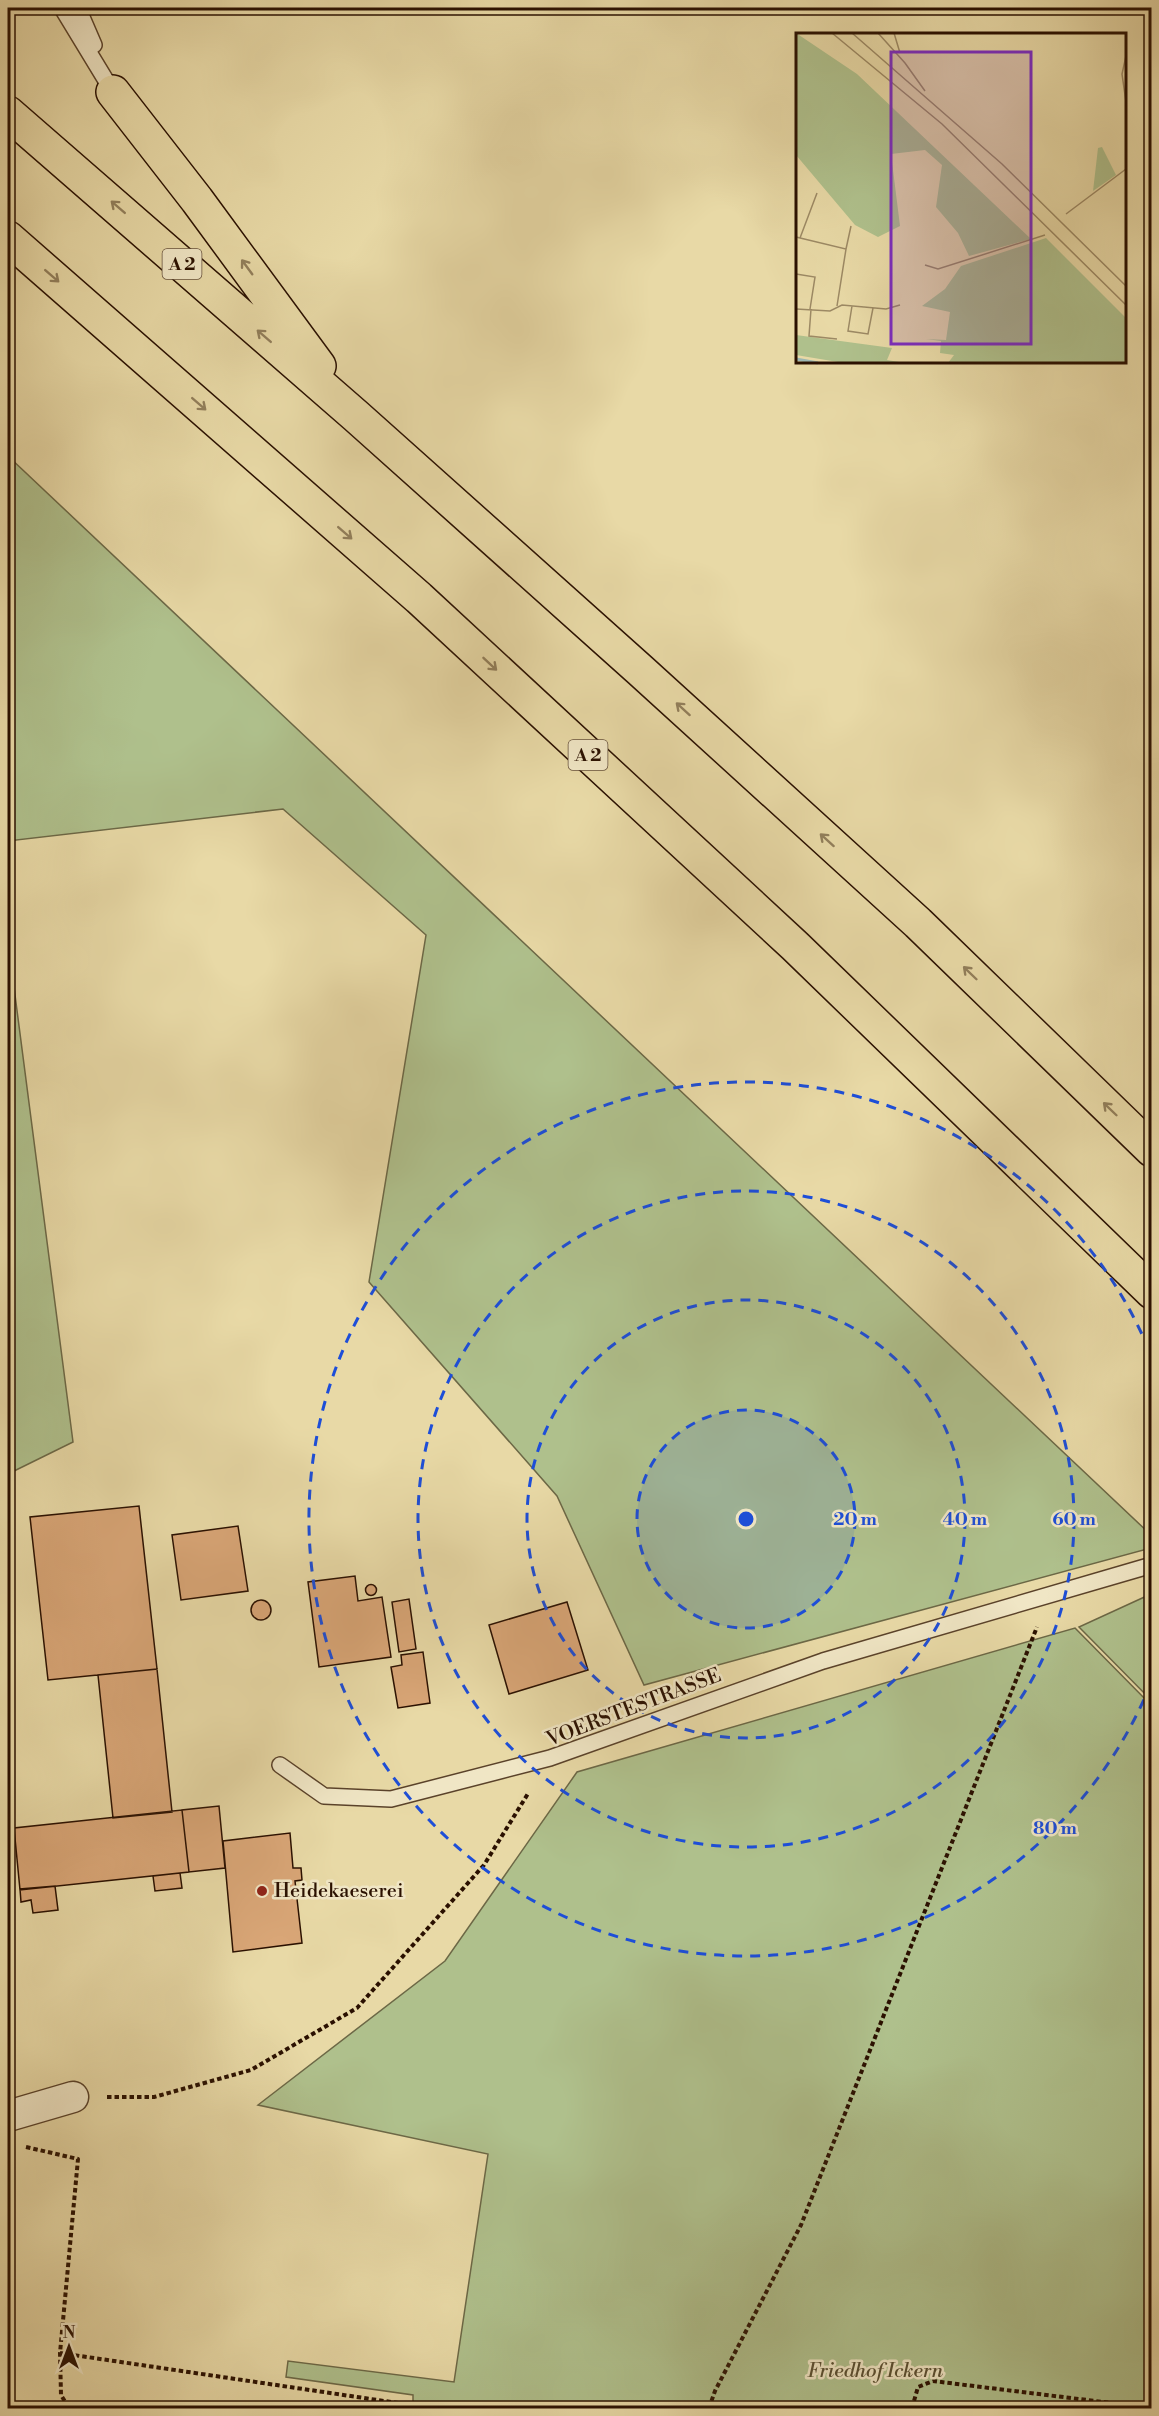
<svg xmlns="http://www.w3.org/2000/svg" width="1159" height="2416" viewBox="0 0 1159 2416" font-family="'Libre Bodoni',serif">
<rect width="100%" height="100%" fill="#e8d9a6"/>
<filter id="stains"><feTurbulence type="fractalNoise" baseFrequency=".00333" numOctaves="4"/><feColorMatrix values="0 0 0 0 .2 0 0 0 0 .09 0 0 0 0 .02 0 0 0 .5 -.17"/></filter>
<radialGradient id="worn" r=".72"><stop offset=".6" stop-color="#630" stop-opacity="0"/><stop offset="1" stop-color="#630" stop-opacity=".3"/></radialGradient>
<path fill="#afc08c" stroke="#6c6846" stroke-width="1.5" d="M8 456 1151 1535V1548L644 1685 557 1496 369 1282 426 935 283 809 8 841Z
M8 941 73 1442 8 1474Z
M1151 1594V1700L1079 1627Z
M1075 1628 1151 1705V2408H413V2395L286 2377 288 2361 454 2382 488 2154 258 2105 445 1961 577 1772Z"/>
<path fill="#d9a677" stroke="#2a1000" stroke-width="1.5" d="M139 1506 157 1669 48 1680 30 1517Z
M238 1526 248 1591 181 1600 172 1535Z
M355 1576 358 1601 382 1597 391 1657 319 1667 308 1582Z
M365.5 1590a5.5 5.5 0 1 1 11 0a5.5 5.5 0 1 1-11 0Z
M409 1599 416 1649 399 1652 392 1602Z
M251 1610a10 10 0 1 1 20 0a10 10 0 1 1-20 0Z
M567 1602 588 1670 509 1694 489 1625Z
M423 1652 430 1703 398 1708 391 1667 402 1665 401 1655Z
M157 1669 172 1812 113 1818 98 1675Z
M219 1806 225 1868 189 1872 182 1810Z
M182 1810 189 1872 20 1890 14 1828Z
M290 1833 293 1868H301L302 1880 295 1881 302 1943 233 1952 223 1841Z
M180 1873 182 1888 155 1891 153 1876Z
M55 1886 58 1910 33 1913 31 1900 21 1902 20 1889Z"/>
<g fill="none" stroke-linecap="round" stroke-linejoin="round">
<defs>
<path id="service" d="M62 8 113 92
M78 8 94 45
M280 1765 324 1796 391 1799 550 1758 823 1661 1152 1565"/>
<path id="minor" d="M8 2116 73 2097"/>
<path id="motorway" d="M113 92 197 200 319 366
M8 113 356 416 640 670 918 923 1152 1150
M8 238 419 598 795 946 1152 1292"/>
</defs>
<use href="#service" stroke="#5a422a" stroke-width="18"/>
<use href="#minor" stroke="#5a422a" stroke-width="33"/>
<use href="#motorway" stroke="#2a1000" stroke-width="36"/>
<path stroke="#2a1000" stroke-width="4" stroke-dasharray="4.5 3" stroke-linecap="butt" d="M107 2097H154L251 2070 357 2008 484 1865 529 1792
M26 2147 78 2159 60 2353 61 2395 69 2408
M60 2353 418 2406 422 2408
M709 2408 715 2391 801 2225 1037 1627
M912 2408 918 2387 933 2381 1152 2408"/>
<use href="#service" stroke="#f0e6c5" stroke-width="15"/>
<use href="#minor" stroke="#f0e6c5" stroke-width="30"/>
<use href="#motorway" stroke="#e8d9a6" stroke-width="33"/>
</g>
<defs><path id="oneway-shaft" d="M-6 0H5M1.5-3L5.5 0L1.5 3" fill="none" stroke-width="1.6" stroke-linecap="round" stroke-linejoin="round" transform="scale(1.5)"/></defs>
<g stroke="#927f5b">
<use href="#oneway-shaft" transform="translate(118 207) rotate(-139)"/>
<use href="#oneway-shaft" transform="translate(247 267) rotate(-126)"/>
<use href="#oneway-shaft" transform="translate(52 276) rotate(41)"/>
<use href="#oneway-shaft" transform="translate(264 336) rotate(-139)"/>
<use href="#oneway-shaft" transform="translate(199 404) rotate(41)"/>
<use href="#oneway-shaft" transform="translate(345 533) rotate(41)"/>
<use href="#oneway-shaft" transform="translate(490 664) rotate(43)"/>
<use href="#oneway-shaft" transform="translate(683 709) rotate(-138)"/>
<use href="#oneway-shaft" transform="translate(827 840) rotate(-138)"/>
<use href="#oneway-shaft" transform="translate(970 973) rotate(-136)"/>
<use href="#oneway-shaft" transform="translate(1110 1109) rotate(-136)"/>
</g>
<circle cx="746" cy="1519" r="109" fill="#1d4ed8" fill-opacity=".12"/>
<g fill="none" stroke="#1d4ed8" stroke-width="3" stroke-dasharray="10 8">
<circle cx="746" cy="1519" r="109"/>
<circle cx="746" cy="1519" r="219"/>
<circle cx="746" cy="1519" r="328"/>
<path d="M1151 1683A437 437 0 1 1 1151 1355"/>
</g>
<circle fill="#8f2418" stroke="#f0e6c5" stroke-width="2" cx="262" cy="1891" r="6"/>
<g text-anchor="middle" dominant-baseline="central" stroke-width="5" stroke-linejoin="round" paint-order="stroke">
<g fill="#f0e6c5" stroke="#65503b" stroke-width="1.5">
<rect x="162.5" y="249" width="39" height="30" rx="4.5"/>
<rect x="568.5" y="740" width="39" height="30" rx="4.5"/>
</g>
<g font-size="18" font-weight="bold" fill="#2a1000">
<text x="182" y="264">A 2</text>
<text x="588" y="755">A 2</text>
</g>
<g font-size="20" fill="#2a1000" stroke="#f0e6c5">
<text transform="translate(634 1708) rotate(-21)">VOERSTESTRASSE</text>
</g>
<g font-size="20" fill="#2a1000" stroke="#f0e6c5" text-anchor="start">
<text x="274" y="1891">Heidekaeserei</text>
</g>
<g font-size="20" font-style="italic" fill="#594e31" stroke="#f0e6c5">
<text x="875" y="2371">Friedhof Ickern</text>
</g>
</g>
<g transform="translate(796 33)">
<rect width="330" height="330" fill="#e8d9a6"/>
<path d="M0 0 61 41 235 206 173 223 162 200 140 174 146 132 129 117 95 121 104 193 82 204 59 192 0 122ZM306 114 320 142 297 158 302 115ZM250 205 330 285V330H152L158 322 144 320 145 308 130 306 150 307 154 279 126 273 149 256 165 233ZM0 302 96 315 91 327 109 330H48L0 322Z" fill="#afc08c"/>
<path fill="none" stroke="#9cb7b3" stroke-width="3" d="M0 326 22 330"/>
<path fill="none" stroke="#9c8964" stroke-width="1.5" d="M36 0 146 91 330 272M56 0 206 131 330 253M82 0 109 30M98 0 104 20M330 23 326 41 330 69M109 30 129 58M270 181 330 136M0 204 50 216 41 273M4 205 21 160M50 216 55 193M129 232 142 236 249 202M0 241 19 244 14 276M56 273 52 298 72 301 77 275M0 276 34 278 46 272 90 276 104 272M15 276 13 303 41 306"/>
<path fill="#7b2cbf" fill-opacity="0.15" stroke="#7b2cbf" stroke-width="3" d="M95 19H235V311H95Z"/>
<rect width="330" height="330" fill="none" stroke="#2a1000" stroke-width="3"/>
</g>
<circle cx="746" cy="1519" r="9" fill="#1d4ed8" stroke="#f0e6c5" stroke-width="3"/>
<g font-size="18" text-anchor="middle" font-weight="bold" fill="#1d4ed8" stroke="#f0e6c5" stroke-width="5" stroke-linejoin="round" paint-order="stroke">
<text x="855" y="1525">20 m</text>
<text x="965" y="1525">40 m</text>
<text x="1074" y="1525">60 m</text>
<text x="1055" y="1834">80 m</text>
</g>
<rect width="1159" height="2416" fill="none" stroke="#e8d9a6" stroke-width="30"/>
<rect x="9" y="9" width="1141" height="2398" fill="none" stroke="#2a1000" stroke-width="3"/>
<rect x="15" y="15" width="1129" height="2386" fill="none" stroke="#2a1000" stroke-width="1.5"/>
<g transform="translate(69 2347)" stroke="#f0e6c5" stroke-width="4.5" paint-order="stroke">
<path d="M0-4.5L10 22L0 15L-10 22Z" fill="#2a1000"/>
<text y="-9" font-size="16" font-weight="bold" text-anchor="middle" fill="#2a1000">N</text>
</g>
<rect width="100%" height="100%" filter="url(#stains)"/>
<rect width="100%" height="100%" fill="url(#worn)"/>
</svg>
